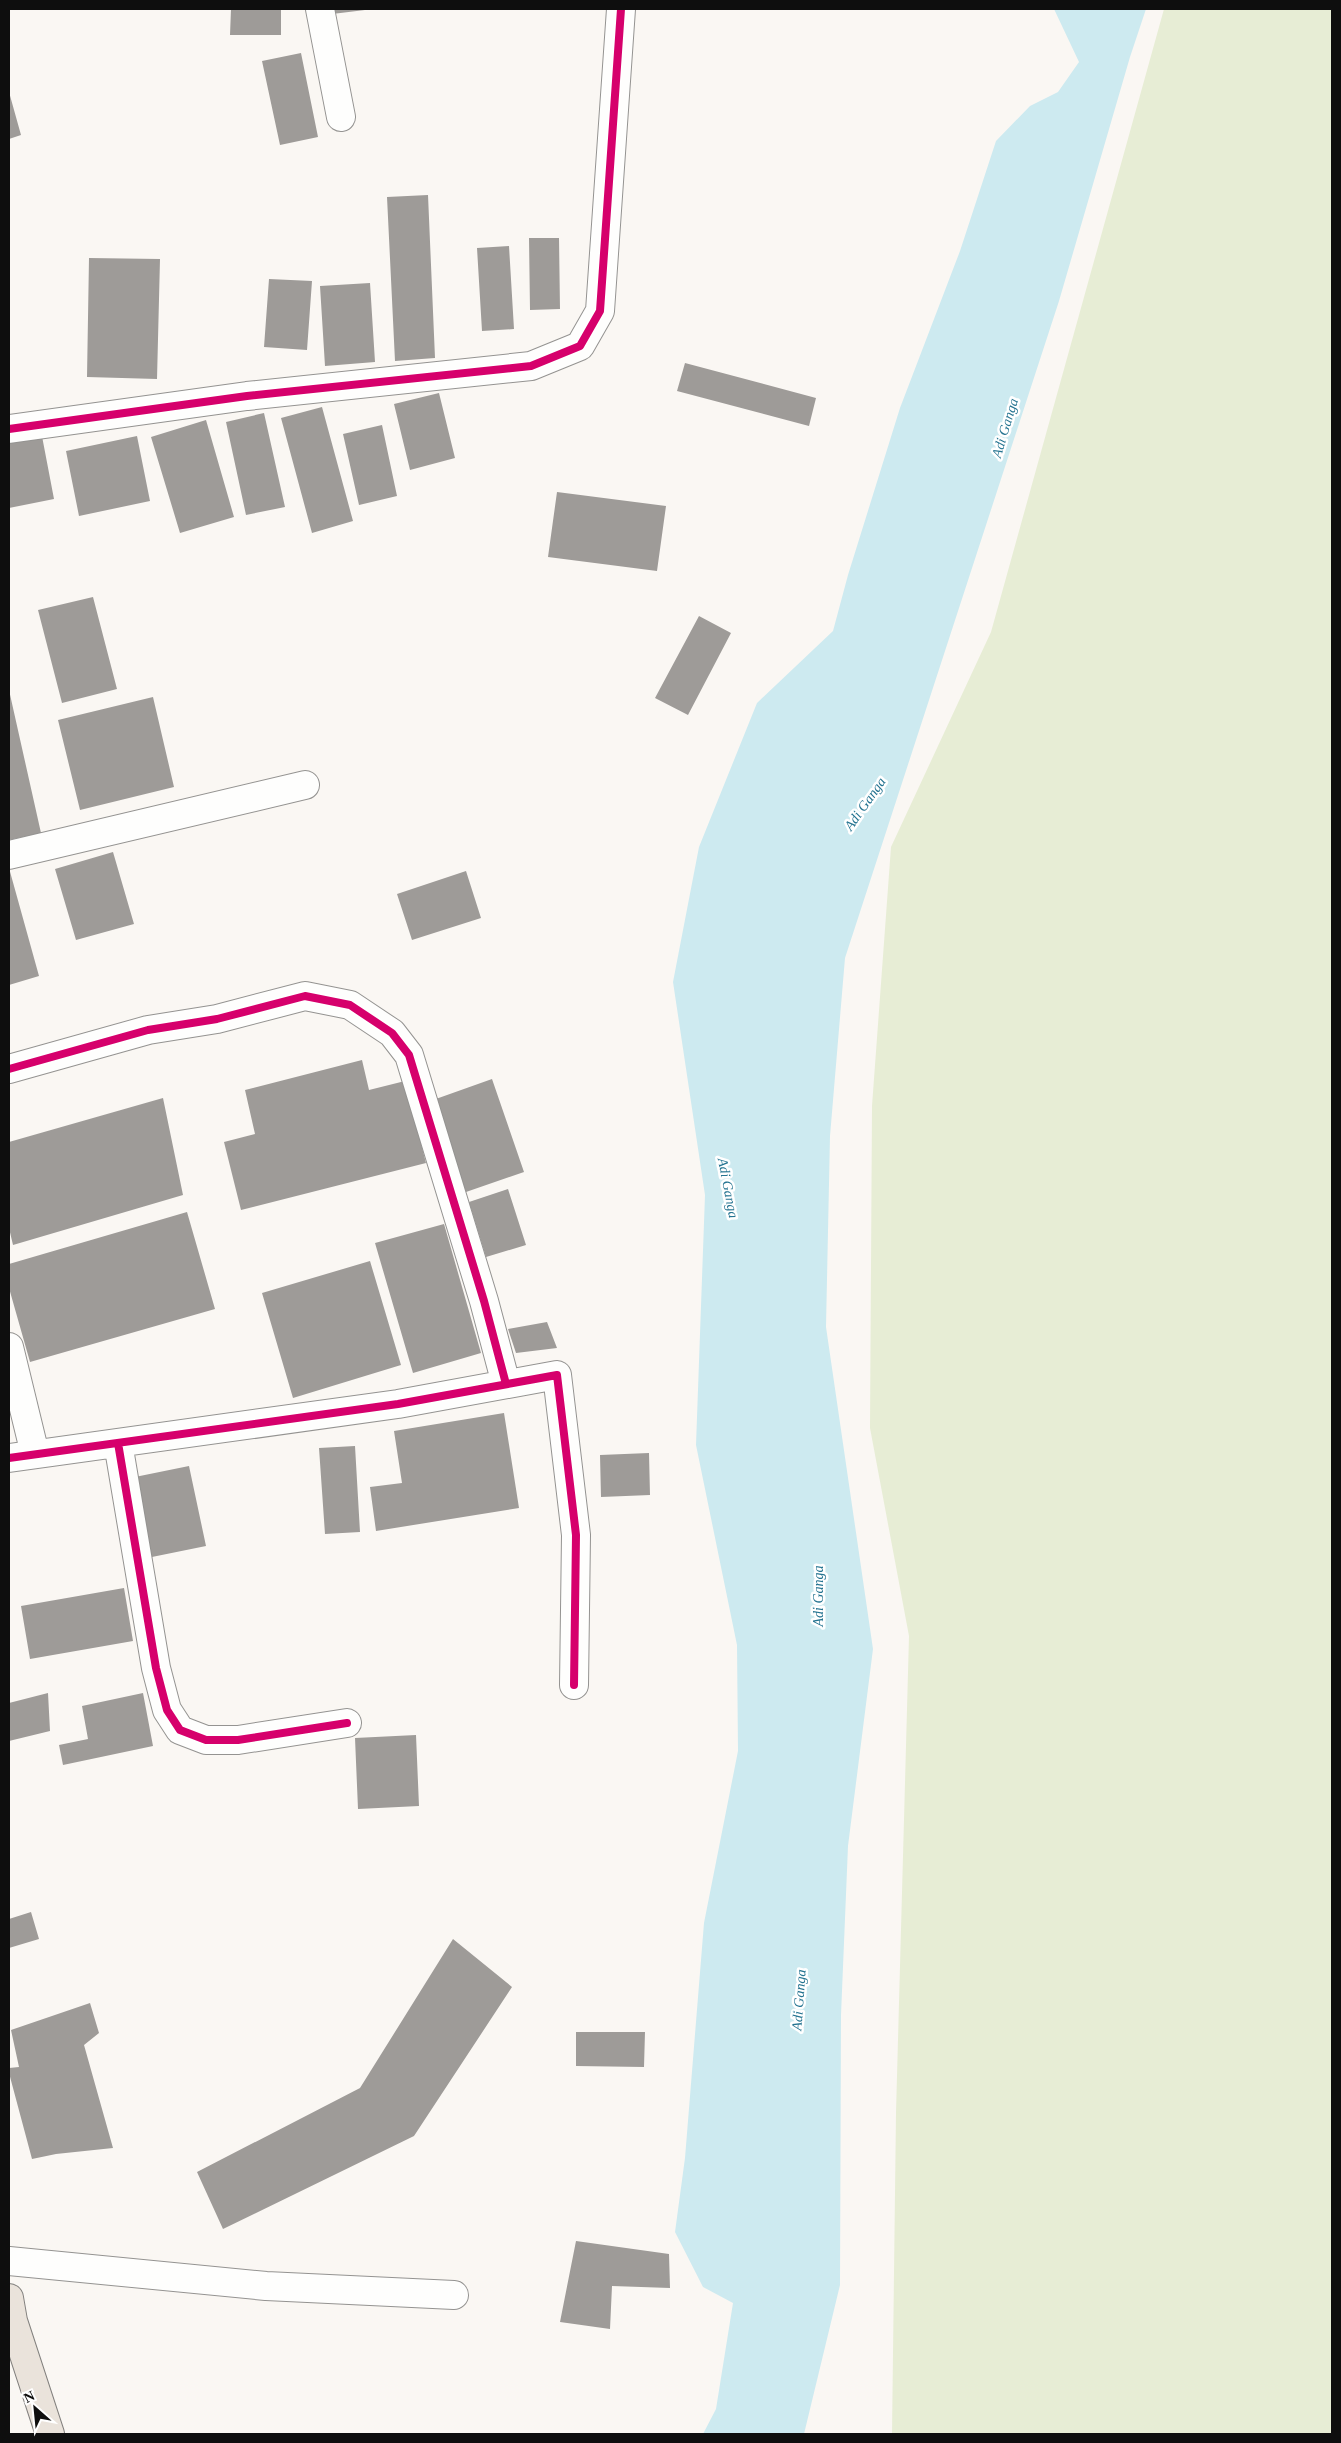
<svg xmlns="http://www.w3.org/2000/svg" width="1341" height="2443" viewBox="0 0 1341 2443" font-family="'Times New Roman',serif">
<rect width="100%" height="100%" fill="#faf7f3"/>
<path fill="#e7edd5" d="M1164 9H1332V2434H892L896 2113 909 1636 870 1428 872 1106 891 847 991 632Z"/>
<path fill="#cdeaf0" d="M1054 9H1146L1130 57 1059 301 845 958 830 1136 826 1327 873 1649 848 1846 841 2015 840 2285 804 2434H703L716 2409 733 2303 703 2287 675 2232 685 2158 704 1923 738 1751 737 1645 696 1445 705 1195 673 982 699 847 757 703 833 631 848 575 900 408 960 251 996 141 1030 106 1058 92 1079 62Z"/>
<path fill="#9e9b98" d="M231 9H281V35H230Z
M323 9H365V10L324 15Z
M301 53 318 137 280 145 262 61Z
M9 92 21 135 9 139Z
M428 195 435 358 395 361 387 197Z
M529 238H559L560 309 530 310Z
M509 246 514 329 482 331 477 248Z
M89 258 160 259 157 379 87 377Z
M269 279 312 281 307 350 264 347Z
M370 283 375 362 325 366 320 286Z
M685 363 816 398 809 426 677 391Z
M439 393 455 458 410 470 394 404Z
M322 407 353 521 312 533 281 418Z
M264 413 285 507 246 515 226 422Z
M206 420 234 517 180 533 151 437Z
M382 425 397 496 359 505 343 434Z
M41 431 54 499 9 508V438Z
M137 436 150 501 79 516 66 451Z
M557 492 666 506 657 571 548 557Z
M93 597 117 689 62 703 38 610Z
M699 616 731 633 688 715 655 698Z
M9 690 41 833 9 840Z
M153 697 174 787 80 810 58 720Z
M113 852 134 924 76 940 55 869Z
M9 868 39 976 9 985Z
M466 871 481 918 412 940 397 894Z
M362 1060 369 1090 405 1081 426 1163 241 1210 224 1142 255 1134 245 1090Z
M492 1079 524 1172 466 1192 433 1100Z
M163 1098 183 1195 13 1245 9 1228V1142Z
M508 1189 526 1245 486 1257 469 1202Z
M187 1212 215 1309 30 1362 9 1288V1264Z
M444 1224 481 1353 413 1373 375 1243Z
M370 1261 401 1365 293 1398 262 1293Z
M547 1322 557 1348 516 1353 508 1329Z
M504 1413 519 1508 376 1531 370 1487 402 1483 394 1431Z
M355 1446 360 1532 325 1534 319 1448Z
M649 1453 650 1495 601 1497 600 1455Z
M189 1466 206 1546 147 1558 130 1478Z
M124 1588 133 1641 30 1659 21 1606Z
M48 1693 50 1731 9 1741V1703Z
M143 1693 153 1746 63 1765 59 1745 88 1739 82 1706Z
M416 1735 419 1806 358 1809 355 1738Z
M31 1912 39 1939 9 1948V1919Z
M453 1939 512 1987 414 2136 223 2229 197 2172 360 2088Z
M90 2003 99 2033 84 2045 113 2148 56 2154 32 2159 9 2073V2068L19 2067 11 2030Z
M576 2032H645L644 2067 576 2066Z
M576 2241 669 2254 670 2288 612 2286 610 2329 560 2322Z"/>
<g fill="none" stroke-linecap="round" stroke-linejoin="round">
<defs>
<path id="minor" d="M320 9 341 117
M9 429 247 396 531 366 580 346 600 311 621 9
M9 855 305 785
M9 1069 148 1030 217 1019 305 996 350 1005 392 1033 409 1055 484 1301 506 1384
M9 1347 35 1454
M118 1443 156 1668 167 1710 180 1730 206 1740H238L347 1723
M9 1458 398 1404 557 1375 576 1535 574 1685
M9 2261 266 2286 454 2295"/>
<path id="major" d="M9 2298 13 2321 50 2434"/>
</defs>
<use href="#minor" stroke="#949391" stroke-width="30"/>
<use href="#major" stroke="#82807e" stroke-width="30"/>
<use href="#minor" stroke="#fefefd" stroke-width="28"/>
<use href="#major" stroke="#eae3db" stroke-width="28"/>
<defs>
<path id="cycleway" d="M9 429 247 396 531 366 580 346 600 311 621 9
M9 1069 148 1030 217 1019 305 996 350 1005 392 1033 409 1055 484 1301 506 1384
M118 1443 156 1668 167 1710 180 1730 206 1740H238L347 1723
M9 1458 398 1404 557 1375 576 1535 574 1685"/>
</defs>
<use href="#cycleway" stroke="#fff" stroke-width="11"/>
<use href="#cycleway" stroke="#d6006c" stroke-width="8"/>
</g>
<g text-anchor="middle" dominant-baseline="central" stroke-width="5" stroke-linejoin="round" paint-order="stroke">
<g font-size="14" font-style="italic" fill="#257491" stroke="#fff">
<text transform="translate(1005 428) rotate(-73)">Adi Ganga</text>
<text transform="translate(865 804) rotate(-55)">Adi Ganga</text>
<text transform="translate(728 1188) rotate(79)">Adi Ganga</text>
<text transform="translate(818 1596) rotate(-90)">Adi Ganga</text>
<text transform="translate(799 2000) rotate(-86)">Adi Ganga</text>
</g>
</g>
<rect width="1341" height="2443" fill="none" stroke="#0e0e0e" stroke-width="20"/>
<g transform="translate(35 2408) rotate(333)" stroke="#ffffff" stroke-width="4" paint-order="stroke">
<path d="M0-4L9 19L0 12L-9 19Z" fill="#0e0e0e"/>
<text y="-8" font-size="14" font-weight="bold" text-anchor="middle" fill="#0e0e0e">N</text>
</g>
</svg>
